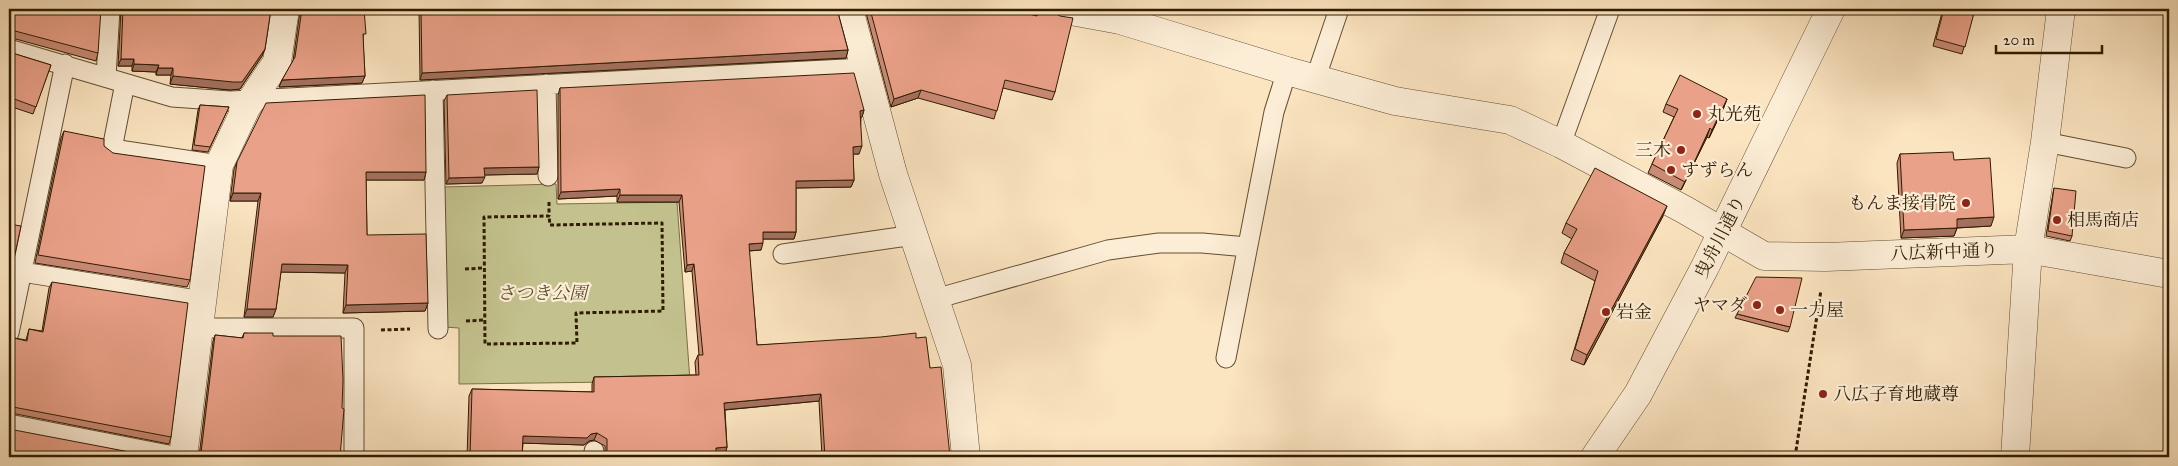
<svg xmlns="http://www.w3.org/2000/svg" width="2178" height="466" viewBox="0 0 2178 466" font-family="'IM FELL Great Primer','Noto Serif JP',serif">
<rect width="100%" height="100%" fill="#fbe4c0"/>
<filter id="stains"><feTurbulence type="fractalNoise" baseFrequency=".004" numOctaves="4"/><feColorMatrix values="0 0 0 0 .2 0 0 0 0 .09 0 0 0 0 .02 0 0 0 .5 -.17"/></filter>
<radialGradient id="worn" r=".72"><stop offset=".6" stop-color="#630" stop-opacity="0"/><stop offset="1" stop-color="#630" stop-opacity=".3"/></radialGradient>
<path fill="#c3c28e" stroke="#7a6f47" d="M556 184 557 204 677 202 690 381 459 384V328L444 327 443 187Z"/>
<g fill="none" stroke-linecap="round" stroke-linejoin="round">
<defs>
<path id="service" d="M9 49 172 97 230 101 865 68
M106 77 110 9
M1315 80 1339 9
M125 83 112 149 219 165
M546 84 548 176
M433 90 438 329
M2045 142 2126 158
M1561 144 1610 9
M783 254 914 235
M22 272 203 301
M935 299 1108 250 1159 243H1202L1247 247
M200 328H354V457
M9 333 65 64
M1226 358 1274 112 1287 71
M9 424 179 457
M594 457V451"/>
<path id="minor" d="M849 9 893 174 957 365 966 457
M1060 9 1120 20 1287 71 1395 101 1510 120 1561 144 1685 210 1764 256 1826 257 2028 249 2169 274
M183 457 219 165 246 108 277 62 285 9
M2015 457 2028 249 2045 142 2061 9"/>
<path id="tertiary" d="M1595 457 1638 394 1705 267 1831 9"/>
</defs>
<use href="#service" stroke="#634e30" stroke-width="21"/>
<use href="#minor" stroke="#634e30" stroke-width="29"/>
<use href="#tertiary" stroke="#634e30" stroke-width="29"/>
<path stroke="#301c00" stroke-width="3" stroke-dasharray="4 2.5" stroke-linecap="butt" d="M549 202V216L484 217 485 344 577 343 576 313 663 311 662 223 550 225 549 216
M465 269 484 268
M466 321 485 320
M381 330 410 329
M1795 457 1821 290"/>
<use href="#service" stroke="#fcedd6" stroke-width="19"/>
<use href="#minor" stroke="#fcedd6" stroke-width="28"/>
<use href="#tertiary" stroke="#fcedd6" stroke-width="28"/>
</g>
<path fill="#c98a76" stroke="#301c00" d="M9 9 98 53 96 61 12 38Z
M121 9H271L265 49 262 56 240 89 230 90 170 84 171 75H156V72L132 71V66H118Z
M300 9H364L363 41 365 76 362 83 279 87 282 80 293 61 300 11Z
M419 9H837L848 50 846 58 420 80Z
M865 9H1009L1037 15 1039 9H1050L1055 92 1052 100 1003 88 994 119 918 98 891 107Z
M1943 9H1975L1962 54 1933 46Z
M9 52 51 65 33 114 9 106Z
M560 88 864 110 862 117H861L859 154H853L854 180 851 187 796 188V232L794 239H763L761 250 749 251 757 345 916 338 930 368 950 457H822L819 401 725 410 727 447 725 454 716 455V457H605V446L594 440 589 441 584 445 523 443 522 457H467L469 396 472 389 592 392V384L594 377 696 375 695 362 698 355H699L692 271 685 272 679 202H617V196L558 199V95Z
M447 95 539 167 537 174 484 175 482 183 446 184 444 101Z
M1727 99 1724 107 1709 138 1707 137 1681 190 1648 173 1652 164 1674 117 1663 112 1666 104Z
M200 105 229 107 208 152 192 150 198 110Z
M64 131 104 146 190 280 187 287 35 263 61 138Z
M1900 154 1954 160 1991 226 1957 228 1954 236 1901 238 1897 163Z
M237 162 426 172 424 180H366L367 235 428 303 425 311 343 313 345 273 281 272 276 309 273 317H244L258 201H230L234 169Z
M2054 188 2072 236 2070 241 2046 236 2053 193Z
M1663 216 1584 365 1571 360 1595 281 1561 263 1564 253 1572 239 1562 233 1566 223Z
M52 282 171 437 169 444 11 413 9 414V337L26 340 29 329 42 331 49 288Z
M1737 314 1790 327 1788 332 1735 318Z
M244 333 273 336 342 408 199 457 213 341 215 335 242 338Z"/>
<path fill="#a47160" stroke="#301c00" d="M9 31H15L12 38H9Z
M265 49 262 56 240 89 230 90 170 84 173 76Z
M848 50 846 58 420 80 422 73Z
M121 59H134L132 66H118Z
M134 64 159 65 156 72 132 71Z
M158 68H173L171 75H156Z
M365 76 362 83 279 87 282 80Z
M921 90 918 98 891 107 894 99Z
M1727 99 1724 107 1709 138 1712 130Z
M864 110 862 117 858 118 860 111Z
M1710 128 1707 137 1681 190 1685 182Z
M862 146 859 154H850L853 147Z
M539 167 537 174 482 175 484 168Z
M366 172H426L424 180H363Z
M485 177 482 183 446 184 449 178Z
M854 180 851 187 793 188 796 181Z
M620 189 617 196 558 199 561 192Z
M233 193H261L258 201H230Z
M620 195H682L679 202H617Z
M1667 206 1663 216 1584 365 1587 355Z
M1994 217 1991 226 1954 228 1957 219Z
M1957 228 1954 236 1901 238 1904 230Z
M763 232H796L794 239H760Z
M763 243 761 250 746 251 749 244Z
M9 253 15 254 12 262 9 261Z
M282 264 348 265 345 273 279 272Z
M694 264 692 271 685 272 687 265Z
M428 303 425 311 343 313 346 305Z
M247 309H276L273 317H244Z
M821 394 819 401 722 410 724 403Z
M13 407 11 413 9 414V408Z
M597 433 594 440 589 441 584 445 520 443 523 436 591 434Z
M727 447 725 454 714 455 716 448Z"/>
<path fill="#eaa189" stroke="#301c00" d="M9 9H101L98 53 15 31H9Z
M123 9H271L265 49 242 82H233L173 76V68H158L159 65 134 64V59H121Z
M302 9H364L366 34H363L365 76 282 80 295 57Z
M421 9H837L848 50 422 73Z
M870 9H1009L1037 16 1039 9H1050L1053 12 1060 16 1073 18 1055 92 1005 80 997 111 921 90 894 99Z
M1944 9H1975L1965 47 1936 39Z
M9 52 51 65 36 107 9 97Z
M854 73 864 110 860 111 862 146 853 147 854 180 796 181V232H763V243L749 244 757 345 881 337 916 333V338L926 337 930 368 941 367 950 457H825L821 394 724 403 727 447 716 448V457H607V439L597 433 591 434 587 438 523 436 522 457H470L472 389 594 392V377L699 375 698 355H703L694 264 687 265 682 195H620V189L561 192 560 88Z
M1680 75 1727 99 1712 130 1710 128 1685 182 1652 164 1678 109 1666 104Z
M537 90 539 167 484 168 485 177 449 178 447 95Z
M425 95 426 172H366L367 235 426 234 428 303 346 305 348 265 282 264 276 309H247L261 193H233L237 162 266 103Z
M200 105 229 107 210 147 194 145Z
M64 131 104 139V146L113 153 205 166 190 280 38 255Z
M1953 152 1954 160 1990 158 1994 217 1957 219V228L1904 230 1900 154Z
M1595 168 1667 206 1587 355 1575 349 1598 271 1564 253 1577 229 1566 223Z
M2054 188 2076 191 2072 236 2048 231Z
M9 224 21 226 15 254 9 253Z
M1756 277 1802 278 1790 327 1737 314Z
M52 282 188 303 171 437 13 407 9 408V337L27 341 29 329 43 332Z
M244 333H273V336H341L343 380 342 408 344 409 340 457H199L201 453 215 335 243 338Z
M9 429 156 457H9Z"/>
<g fill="#8f2418" stroke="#fcedd6" stroke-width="2">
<circle cx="1697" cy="114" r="5"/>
<circle cx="1681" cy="150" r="5"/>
<circle cx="1671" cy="170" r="5"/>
<circle cx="1966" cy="203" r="5"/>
<circle cx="2057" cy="220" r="5"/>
<circle cx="1757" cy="305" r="5"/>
<circle cx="1780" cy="310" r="5"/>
<circle cx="1606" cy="312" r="5"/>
<circle cx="1823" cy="394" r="5"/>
</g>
<g text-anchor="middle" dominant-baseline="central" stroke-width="4.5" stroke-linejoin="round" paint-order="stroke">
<g font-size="18" fill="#301c00" stroke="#fcedd6" text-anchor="start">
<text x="1707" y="114">丸光苑</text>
<text x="1671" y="150" text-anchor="end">三木</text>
<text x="1681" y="170">すずらん</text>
<text x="1956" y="203" text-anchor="end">もんま接骨院</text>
<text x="2067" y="220">相馬商店</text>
<text x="1747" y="305" text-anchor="end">ヤマダ</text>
<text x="1790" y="310">一力屋</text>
<text x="1616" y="312">岩金</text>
<text x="1833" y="394">八広子育地蔵尊</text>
</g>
<g font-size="18" fill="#301c00" stroke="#fcedd6">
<text transform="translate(1720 237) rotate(-63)">曳舟川通り</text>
<text transform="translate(1944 252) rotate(-2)">八広新中通り</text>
</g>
<g font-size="18" font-style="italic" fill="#5c4e2b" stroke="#fcedd6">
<text x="542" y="293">さつき公園</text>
</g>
</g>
<rect width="2178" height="466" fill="none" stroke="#fbe4c0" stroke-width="30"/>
<rect x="10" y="10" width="2158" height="446" fill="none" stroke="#301c00" stroke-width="2.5"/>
<rect x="15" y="15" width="2148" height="436" fill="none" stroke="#301c00"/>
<path d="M1996 45v8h106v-8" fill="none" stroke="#301c00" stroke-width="2.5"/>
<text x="2003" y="45" font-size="15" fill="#301c00" stroke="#fcedd6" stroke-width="4" paint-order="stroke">20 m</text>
<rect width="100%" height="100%" filter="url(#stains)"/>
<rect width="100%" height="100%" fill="url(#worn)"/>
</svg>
